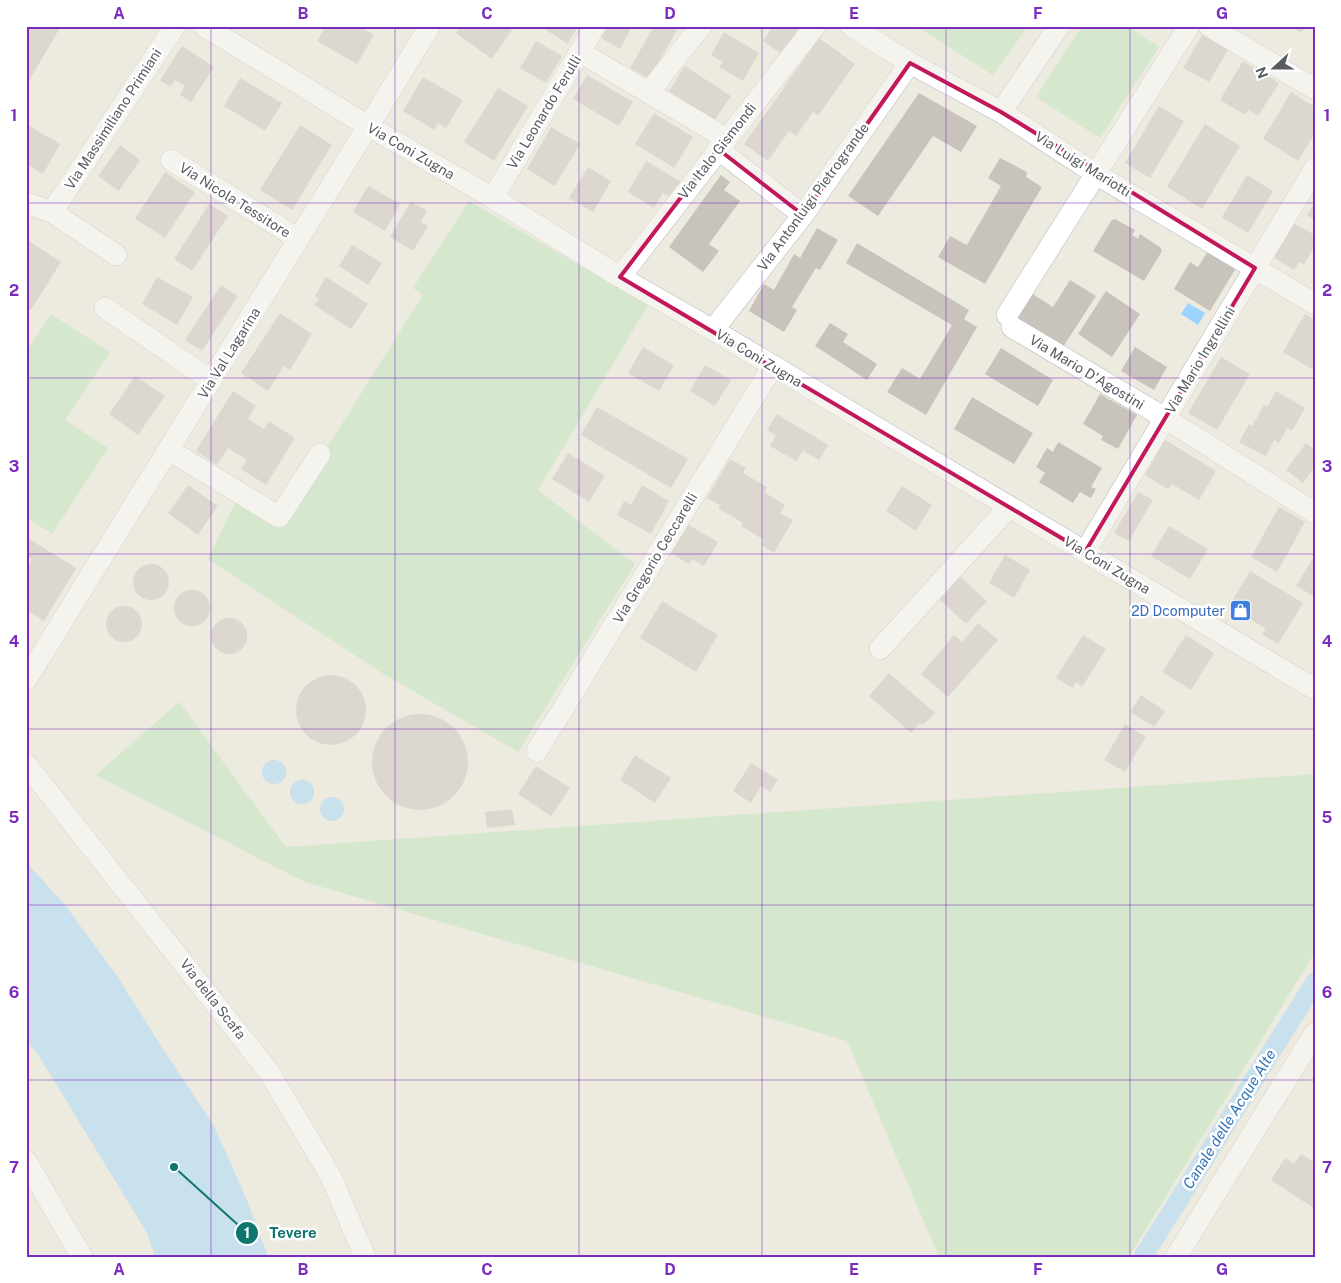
<svg xmlns="http://www.w3.org/2000/svg" width="1341" height="1283" viewBox="0 0 1341 1283" font-family="'Public Sans',sans-serif">
<rect width="100%" height="100%" fill="#edeadf"/>
<path fill="#b9e7b9" d="M916 26H1028L993 75Z
M1082 26H1127L1159 47 1100 138 1036 97Z
M469 201 648 305 538 490 635 564 518 752 385 675 208 559 238 497 277 527 423 295 413 288Z
M51 314 110 352 65 420 108 448 52 534 26 517V352Z
M179 702 286 847 1315 774V952L1129 1257H939L847 1041 305 882 96 775Z"/>
<path fill="#9dd4ff" d="M1188 303 1205 313 1198 325 1181 314Z
M262 772a12 12 0 1 1 24 0a12 12 0 1 1-24 0Z
M290 792a12 12 0 1 1 24 0a12 12 0 1 1-24 0Z
M320 809a12 12 0 1 1 24 0a12 12 0 1 1-24 0Z
M26 862 65 905 117 976 159 1043 214 1126 247 1200 268 1257H155L147 1233 39 1056 26 1039Z"/>
<g fill="none" stroke-linecap="round" stroke-linejoin="round">
<path stroke="#9dd4ff" stroke-width="19" d="M1143 1257 1315 982"/>
</g>
<path fill="#c8c4bc" d="M26 26H61L26 86Z
M326 26H359L374 35 357 64 317 41Z
M461 26H510L513 28 492 59 456 33Z
M548 26H578L568 44 546 30Z
M608 26H632L620 49 601 38Z
M654 26H671L677 30 649 79 630 68Z
M773 26H803L783 55 763 41Z
M1290 26H1306L1301 33Z
M724 32 759 53 743 81 719 67 723 62 711 55Z
M1202 35 1228 50 1209 82 1183 68Z
M819 38 855 64 818 116 813 112 796 136 789 131 768 161 744 144Z
M536 41 562 56 546 83 520 68Z
M182 46 214 67 191 102 180 95 185 86 175 80 170 87 160 80Z
M1243 61 1279 83 1258 116 1248 110 1245 115 1220 100Z
M685 66 731 96 714 121 669 91Z
M587 75 633 102 619 126 573 99Z
M423 77 463 100 446 128 438 123 434 130 403 111Z
M240 78 282 103 265 131 224 106Z
M498 88 528 106 494 161 464 142Z
M1291 92 1315 107V133L1298 161 1263 139Z
M919 93 977 126 961 152 933 136 878 216 848 196Z
M1159 106 1184 121 1150 178 1125 163Z
M654 113 693 137 674 168 635 144Z
M26 124 60 144 43 174 26 164Z
M1205 124 1240 146 1202 209 1167 187Z
M300 125 332 145 292 210 260 190Z
M551 127 580 144 555 186 527 169Z
M120 145 140 160 119 191 98 176Z
M1000 158 1027 172 1026 177 1042 187 985 284 938 257 950 236 967 245 1001 186 988 178Z
M646 161 684 184 675 200 663 193 654 208 628 192Z
M588 167 611 181 593 212 569 198Z
M165 172 195 192 165 238 135 219Z
M721 175 730 182 724 190 740 201 709 244 719 251 703 272 669 247Z
M1247 175 1273 191 1248 233 1222 217Z
M368 186 400 204 385 231 353 212Z
M411 201 427 211 421 222 428 226 413 251 390 237Z
M1315 202V220L1307 215Z
M209 204 228 216 192 271 174 259Z
M1115 219 1135 230 1132 235 1138 239 1140 234 1160 247 1162 251 1144 281 1093 251 1111 221Z
M1293 223 1315 235V246L1304 264 1299 262 1294 270 1273 257Z
M817 228 838 240 820 270 816 268 792 307 797 310 784 332 749 311 764 284 774 290 794 254 800 258Z
M26 239 61 262 31 310 26 307Z
M857 243 969 310 964 319 977 327 926 415 887 392 902 368 920 379 952 325 846 263Z
M352 245 382 263 368 285 339 266Z
M1208 251 1236 268 1210 311 1174 289 1190 262 1198 267Z
M157 277 193 297 177 325 142 304Z
M326 277 368 304 351 329 314 305 319 299 315 296Z
M1070 280 1096 296 1063 347 1015 317 1031 293 1053 307Z
M221 285 238 296 202 351 185 340Z
M1106 291 1140 314 1112 357 1078 334Z
M280 313 312 334 290 370 284 366 268 391 241 373Z
M1305 314 1315 320V371L1283 352Z
M830 323 848 334 843 342 877 364 867 380 815 346Z
M643 347 674 365 659 391 628 373Z
M1135 347 1167 367 1154 390 1121 371Z
M1001 348 1053 380 1038 406 985 374Z
M1221 357 1250 374 1217 430 1188 413Z
M705 365 731 380 715 406 690 391Z
M135 376 165 396 138 435 109 414Z
M233 391 256 406 248 419 264 429 269 421 295 438 266 485 241 469 247 460 228 448 217 465 196 451Z
M1276 391 1305 408 1292 431 1287 428 1279 443 1274 440 1266 456 1239 442 1249 424 1252 426 1264 405 1267 407Z
M1100 394 1137 415 1118 449 1101 440 1103 436 1083 424Z
M972 397 1033 433 1014 464 954 429Z
M597 407 688 459 671 488 581 435Z
M777 414 828 445 819 460 803 451 796 461 770 446 776 435 767 430Z
M1165 440 1216 471 1199 500 1172 484 1168 489 1145 475Z
M1058 442 1102 468 1091 487 1096 489 1091 498 1080 492 1073 503 1039 482 1045 473 1036 467 1047 448 1053 452Z
M1306 443 1315 450V467L1303 483 1286 470Z
M568 453 605 476 589 502 552 479Z
M730 459 746 468 743 473 767 487 764 492 785 505 780 513 793 520 774 553 761 545 764 540 741 526 743 523 718 508 720 505 707 498Z
M188 485 218 506 198 535 168 513Z
M642 485 669 501 651 534 617 515 624 501 631 505Z
M902 486 932 505 916 531 886 511Z
M1138 492 1153 500 1129 541 1114 533Z
M1279 507 1305 522 1277 572 1251 557Z
M687 524 718 542 704 566 692 559 689 564 670 553Z
M1169 526 1208 549 1190 579 1151 556Z
M26 537 76 568 44 621 26 610V569L32 559 26 556Z
M1005 555 1030 570 1014 598 989 583Z
M1315 555V597L1296 586Z
M133 582a18 18 0 1 1 36 0a18 18 0 1 1-36 0Z
M1250 571 1303 603 1278 644 1262 634 1266 629 1229 606Z
M958 575 987 601 966 624 938 598Z
M174 608a18 18 0 1 1 36 0a18 18 0 1 1-36 0Z
M662 601 718 635 696 672 640 638Z
M106 624a18 18 0 1 1 36 0a18 18 0 1 1-36 0Z
M211 636a18 18 0 1 1 36 0a18 18 0 1 1-36 0Z
M978 623 998 640 948 697 921 674 954 635 962 642Z
M1083 635 1106 649 1082 687 1076 682 1073 688 1056 678Z
M1186 635 1214 653 1191 690 1162 672Z
M889 673 935 713 923 725 920 723 911 733 869 696Z
M296 710a35 35 0 1 1 70 0a35 35 0 1 1-70 0Z
M1141 695 1165 711 1154 727 1130 712Z
M372 762a48 48 0 1 1 96 0a48 48 0 1 1-96 0Z
M1125 724 1146 737 1125 772 1104 760Z
M635 755 671 778 655 803 620 780Z
M751 763 778 780 770 792 761 786 751 803 733 791Z
M536 766 570 788 551 816 518 794Z
M512 809 515 825 487 828 485 812Z
M1301 1154 1315 1163V1209L1271 1180 1285 1158 1294 1164Z"/>
<g fill="none" stroke-linecap="round" stroke-linejoin="round">
<defs>
<path id="minor" d="M204 26 368 126 493 198 620 277 713 330 1315 689
M851 26 910 63 1001 112 1096 174 1315 304
M1209 26 1315 89
M580 52 717 133
M649 92 701 26
M1001 112 1059 26
M718 149 803 215
M171 160 299 239
M493 198 595 26
M26 203 52 212 116 255
M52 212 175 26
M620 277 815 26
M105 308 212 381
M1007 315 1189 26
M1012 327 1165 418 1315 513
M713 330 803 215 910 63
M169 450 279 517 320 454
M1085 552 1315 168
M880 649 1009 507
M26 680 430 26
M537 751 773 366
M26 764 269 1072 331 1177 365 1257
M26 1161 82 1257
M1176 1257 1315 1033"/>
</defs>
<use href="#minor" stroke="#b7bac0" stroke-width="22"/>
<use href="#minor" stroke="#fff" stroke-width="21"/>
</g>
<path d="M0 0H1341V1283H0ZM910 63 1001 112 1255 268 1085 552 620 277 718 149 803 215Z" fill="#edeadf" fill-opacity=".55" fill-rule="evenodd"/>
<path fill="none" stroke="#c2185b" stroke-width="4" stroke-linejoin="round" d="M910 63 1001 112 1255 268 1085 552 620 277 718 149 803 215Z"/>
<path fill="none" stroke="#7b2cbf" stroke-width="1" stroke-opacity="0.55" d="M211 26V1257M395 26V1257M579 26V1257M762 26V1257M946 26V1257M1130 26V1257M26 203H1315M26 378H1315M26 554H1315M26 729H1315M26 905H1315M26 1080H1315"/>
<defs>
<symbol id="shop-square" viewBox="-11 -11 22 22"><rect x="-9" y="-9" width="18" height="18" rx="4" fill="#3f7fe0" stroke="#fff"/><path d="M-5-2.5h2.3a2.7 3.5 0 0 1 5.4 0H5L5.5 6h-11ZM-1.5-2.5h3a1.5 2.3 0 0 0-3 0Z" fill="#fff"/></symbol>
</defs>
<g fill-rule="evenodd">
<use href="#shop-square" x="1228" y="598" width="25" height="25"/>
</g>
<g text-anchor="middle" dominant-baseline="central" stroke-width="5" stroke-linejoin="round" paint-order="stroke">
<g font-size="14" fill="#585c62" stroke="#fff">
<text transform="translate(544 112) rotate(-59)">Via Leonardo Ferulli</text>
<text transform="translate(113 119) rotate(-57)">Via Massimiliano Primiani</text>
<text transform="translate(411 151) rotate(30)">Via Coni Zugna</text>
<text transform="translate(717 151) rotate(-52)">Via Italo Gismondi</text>
<text transform="translate(1083 164) rotate(32)">Via Luigi Mariotti</text>
<text transform="translate(813 197) rotate(-54)">Via Antonluigi Pietrogrande</text>
<text transform="translate(235 200) rotate(32)">Via Nicola Tessitore</text>
<text transform="translate(229 353) rotate(-58)">Via Val Lagarina</text>
<text transform="translate(759 358) rotate(31)">Via Coni Zugna</text>
<text transform="translate(1200 360) rotate(-59)">Via Mario Ingrellini</text>
<text transform="translate(1087 372) rotate(31)">Via Mario D'Agostini</text>
<text transform="translate(655 558) rotate(-59)">Via Gregorio Ceccarelli</text>
<text transform="translate(1107 565) rotate(31)">Via Coni Zugna</text>
<text transform="translate(213 999) rotate(52)">Via della Scafa</text>
</g>
<g font-size="14" fill="#366cbe" stroke="#fff" text-anchor="end">
<text x="1225" y="611">2D Dcomputer</text>
</g>
<g font-size="15" font-style="italic" fill="#3374b8" stroke="#fff">
<text transform="translate(1229 1119) rotate(-58)">Canale delle Acque Alte</text>
</g>
</g>
<path fill="none" stroke="#0f766e" stroke-width="2" d="M174 1167L247 1233"/>
<g fill="#0f766e" stroke="#fff" stroke-width="2">
<circle cx="174" cy="1167" r="5"/>
<circle cx="247" cy="1233" r="12"/>
</g>
<g font-size="15" text-anchor="middle" font-weight="bold" fill="#fff">
<text x="247" y="1238">1</text>
</g>
<g font-size="15" text-anchor="middle" font-weight="bold" fill="#0f766e" stroke="#fff" stroke-width="5" stroke-linejoin="round" paint-order="stroke">
<text x="293" y="1238">Tevere</text>
</g>
<rect width="1341" height="1283" fill="none" stroke="#ffffff" stroke-width="55"/>
<g transform="translate(1274 68) rotate(249)" stroke="#ffffff" stroke-width="4" paint-order="stroke">
<path d="M0-4L9 19L0 12L-9 19Z" fill="#585c62"/>
<text y="-8" font-size="14" font-weight="bold" text-anchor="middle" fill="#585c62">N</text>
</g>
<rect x="28" y="28" width="1286" height="1228" fill="none" stroke="#7b2cbf" stroke-width="2"/>
<g font-size="16" text-anchor="middle" font-weight="bold" fill="#7b2cbf">
<text x="119" y="19">A</text>
<text x="303" y="19">B</text>
<text x="487" y="19">C</text>
<text x="670" y="19">D</text>
<text x="854" y="19">E</text>
<text x="1038" y="19">F</text>
<text x="1222" y="19">G</text>
<text x="14" y="121">1</text>
<text x="1327" y="121">1</text>
<text x="14" y="296">2</text>
<text x="1327" y="296">2</text>
<text x="14" y="472">3</text>
<text x="1327" y="472">3</text>
<text x="14" y="647">4</text>
<text x="1327" y="647">4</text>
<text x="14" y="823">5</text>
<text x="1327" y="823">5</text>
<text x="14" y="998">6</text>
<text x="1327" y="998">6</text>
<text x="14" y="1173">7</text>
<text x="1327" y="1173">7</text>
<text x="119" y="1275">A</text>
<text x="303" y="1275">B</text>
<text x="487" y="1275">C</text>
<text x="670" y="1275">D</text>
<text x="854" y="1275">E</text>
<text x="1038" y="1275">F</text>
<text x="1222" y="1275">G</text>
</g>
</svg>
